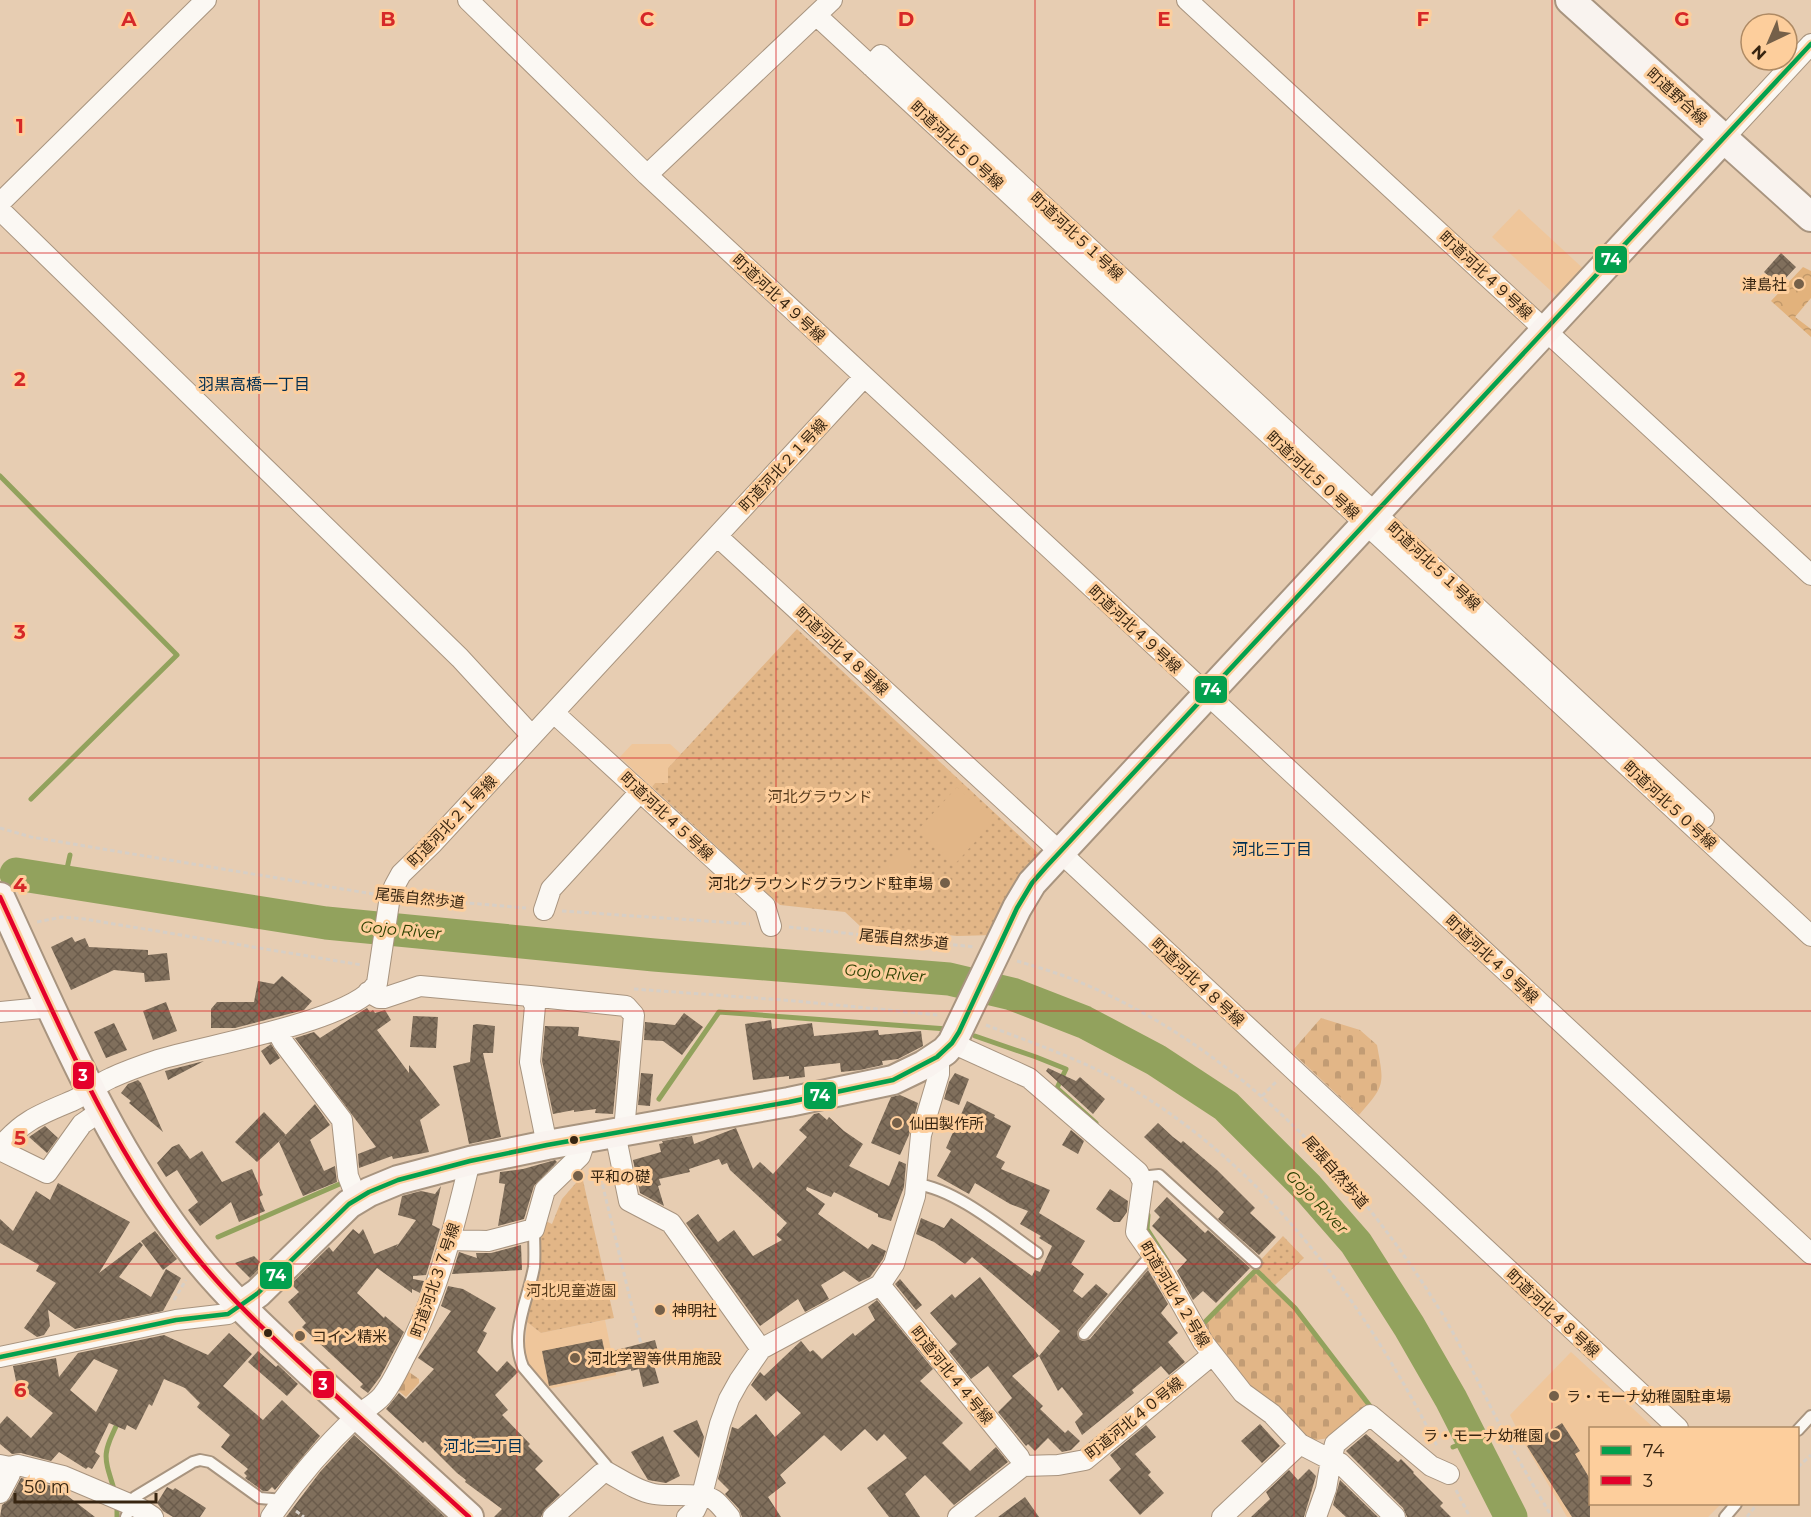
<svg xmlns="http://www.w3.org/2000/svg" width="1811" height="1517" viewBox="0 0 1811 1517" font-family="Montserrat,'Noto Sans JP',sans-serif">
<defs>
<pattern id="grass-dots" width="8" height="8" patternUnits="userSpaceOnUse" patternTransform="scale(1.5)"><rect width="8" height="8" fill="#e2b687"/><path d="M2 2h.1M6 6h.1" fill="none" stroke="#c29c74" stroke-width="1.8" stroke-linecap="round"/></pattern>
<pattern id="forest-crowns" width="20" height="18" patternUnits="userSpaceOnUse" patternTransform="scale(1.5)"><rect width="20" height="18" fill="#e2b27c"/><path d="M2 6a3 3 0 1 1 6 0M12 15a3 3 0 1 1 6 0" fill="none" stroke="#c2996a"/></pattern>
<pattern id="cemetery-stones" width="16" height="16" patternUnits="userSpaceOnUse" patternTransform="scale(1.5)"><rect width="16" height="16" fill="#e2b687"/><path d="M2 7V4a2 2 0 0 1 4 0v3zM10 15v-3a2 2 0 0 1 4 0v3z" fill="#c29c74"/></pattern>
<pattern id="building-cross-hatch" width="8" height="8" patternUnits="userSpaceOnUse" patternTransform="scale(1.5)"><rect width="8" height="8" fill="#806f5c"/><path d="M0 0l8 8M0 8l8-8" fill="none" stroke="#6a5b4b"/></pattern>
</defs>
<rect width="100%" height="100%" fill="#e7cdb2"/>
<path fill="#efc69b" d="M1519 209 1588 273 1562 301 1492 237Z
M632 744H670L681 754 668 768V783H655L652 787 620 757Z
M605 1320 616 1375 548 1389 531 1369 524 1357 527 1322 541 1333Z
M1571 1352 1654 1428H1590V1504H1721L1708 1517H1567L1523 1441 1510 1415Z"/>
<path fill="url(#grass-dots)" d="M797 629 1039 854V862L994 935 957 936 860 926 845 912 780 905 652 787 655 783H668V768Z
M582 1176 614 1318 541 1333 527 1322 532 1296 540 1269 538 1225 541 1219 552 1224 562 1199Z
M1283 1236 1304 1258 1275 1285 1255 1266Z"/>
<path fill="url(#forest-crowns)" d="M1803 267 1811 271V298L1795 317 1811 329V337L1771 301Z"/>
<path fill="url(#cemetery-stones)" d="M1321 1018 1360 1030 1377 1045C1384 1084 1386 1085 1359 1115L1293 1053 1294 1049Z
M1255 1272 1294 1309 1369 1408 1329 1438 1310 1441 1249 1391 1202 1328Z
M402 1372H409L419 1379V1383L406 1397 394 1387Z"/>
<path fill="#e2b687" d="M957 787 994 821 955 864 918 830Z
M903 847 910 853 912 868 923 878 908 894 864 889Z"/>
<g fill="none" stroke-linecap="round" stroke-linejoin="round">
<path stroke="#92a25d" stroke-width="5" d="M0 476 177 655 31 799
M64 882 70 855
M975 1036 1036 1057 1066 1069 1057 1088 1096 1123
M659 1099 719 1012 947 1029
M1148 1215 1147 1229 1168 1262
M218 1237 342 1183
M1200 1320 1203 1324 1256 1270 1295 1308 1373 1410
M1453 1447 1471 1440
M115 1492C103 1454 102 1456 119 1420
M117 1504V1517"/>
<path stroke="#92a25d" stroke-width="33" d="M16 874 326 923 654 955 949 979 1012 994 1084 1022 1156 1060 1226 1106 1308 1188 1356 1243 1409 1326 1451 1399 1511 1517"/>
</g>
<path fill="url(#building-cross-hatch)" fill-rule="evenodd" d="M1781 253 1796 267 1779 285 1764 272Z
M72 937 75 942 85 938 89 947 148 950V955L167 953 170 980 145 982 144 973 114 970 71 990 51 947Z
M282 976 312 1001 304 1010 235 1028H211V1009L217 1002H254L258 981 274 984Z
M166 1002 177 1031 153 1040 143 1011Z
M367 1008 370 1012 373 1010 375 1013 385 1010 391 1020 377 1030 409 1073V1065L440 1105 420 1120 429 1152 393 1159 392 1156 359 1168 358 1154 376 1147 295 1038 314 1032 320 1038Z
M684 1013 703 1027 682 1055 663 1041 644 1040 645 1022 675 1025Z
M413 1016 438 1017 436 1048 410 1047Z
M771 1020 772 1029 812 1023 814 1036 878 1030 879 1035 921 1031 923 1046 898 1059 882 1061 883 1065 860 1070 841 1072 840 1063 804 1067 805 1077 789 1079V1076L753 1080 745 1024Z
M114 1023 127 1050 106 1058 94 1032Z
M477 1024 495 1026 493 1053H483L501 1137 469 1144 453 1066 470 1062 473 1025Z
M545 1026 579 1027 578 1036 620 1041 613 1114 595 1113 596 1109 574 1112V1110L553 1114 542 1061Z
M271 1044 280 1058 270 1065 261 1051Z
M204 1061 168 1080 165 1071Z
M1048 1068 1076 1081 1080 1077 1105 1099 1093 1114 1046 1071Z
M641 1073 653 1074 650 1106 638 1105Z
M955 1073 969 1079 959 1105 944 1099 949 1082Z
M138 1080 141 1083 163 1132 129 1103 131 1101 121 1093 128 1084Z
M900 1095 918 1103 909 1135 900 1155 871 1143 891 1097Z
M967 1101 995 1115 994 1117 1011 1126 996 1157 1005 1162 1001 1169 1050 1190 1039 1213 1085 1241 1071 1264 1084 1274 1073 1291 1082 1298 1096 1284 1108 1294 1078 1330 1077 1333 1079 1339 1083 1341 1090 1339 1148 1270 1168 1304 1161 1313 1178 1333 1168 1342 1185 1362 1169 1375 1161 1366 1132 1390 1134 1393 1082 1435 1075 1422 1083 1414 1062 1387 1058 1391 1039 1356 1012 1376 1043 1406 1040 1409 1065 1433 1068 1430 1080 1441 1071 1450 1062 1452 1048 1438 1035 1451 1028 1444 1026 1446 998 1412 1012 1398 988 1366 971 1379 949 1351 957 1344 930 1313 952 1294 955 1298 980 1277 1039 1356 1060 1331 972 1257 965 1264 934 1242 916 1234 921 1218 944 1228 951 1218 1032 1276 1035 1270 1040 1272 1052 1246 1039 1238 1041 1236 1020 1224 1028 1211 1010 1204 975 1183 969 1194 937 1176 951 1151 946 1148Z
M315 1104 330 1125 310 1140 324 1171 335 1166 337 1182 303 1196 279 1142Z
M264 1112 286 1135 257 1162 235 1142Z
M819 1113 827 1120 829 1117 844 1131 863 1144 849 1166 889 1186 899 1161 906 1164 904 1187 891 1221 878 1217V1214L834 1192 831 1197 807 1187 806 1190 825 1204 818 1214 868 1249 872 1244 886 1251 883 1259 870 1277 859 1282 844 1271 821 1285 829 1299 805 1312 798 1299 760 1326 686 1223 698 1214 718 1242 734 1230 753 1256 782 1240 776 1235 787 1223 730 1170 727 1163 722 1165 719 1159 689 1169 690 1172 659 1179 661 1185 658 1186 664 1206 640 1193 633 1160 661 1152 659 1144 663 1143 662 1141 692 1136 694 1144 736 1128 753 1169 760 1162 773 1174 807 1137 799 1130 814 1114Z
M1158 1123 1173 1137 1181 1143 1183 1141 1217 1170 1255 1208 1250 1213 1276 1237 1259 1255 1218 1219 1224 1212 1144 1137Z
M45 1126 58 1138 47 1153 29 1137Z
M1071 1130 1084 1141 1078 1154 1062 1145Z
M179 1144 190 1159 202 1151 222 1182 252 1169 263 1195 259 1197 265 1211 239 1222 231 1202 200 1226 188 1210 198 1202 177 1170 166 1177 157 1163 172 1147Z
M555 1160 557 1162 534 1186 524 1219 498 1226 505 1184 499 1183 500 1172 523 1169Z
M58 1183 130 1222 99 1273 140 1242 143 1245 119 1277 151 1297 166 1269 181 1278 163 1311 75 1329 48 1310 50 1326 44 1335 37 1337 24 1328 56 1283 36 1271 39 1265 0 1243V1219L13 1231 36 1191 50 1200Z
M441 1186 432 1225 440 1229 431 1259 426 1275 413 1276V1279L424 1281 420 1293 412 1289V1293L377 1268 357 1293 384 1318 385 1316 404 1332 380 1377 368 1393 360 1387 363 1384 302 1327 306 1323 288 1302 299 1292 291 1284 329 1247 333 1252 353 1229 359 1234 363 1229 374 1254 398 1244 395 1249 416 1220 398 1215 402 1196 421 1191 435 1194Z
M1110 1189 1128 1201 1127 1212 1120 1222H1114L1096 1209Z
M1167 1197 1205 1233 1208 1230 1250 1268 1216 1303 1203 1291 1193 1300 1177 1271 1187 1260 1152 1226 1160 1217 1154 1211Z
M155 1231 177 1259 163 1270 141 1241Z
M521 1245 522 1270 452 1274 459 1252 477 1258 476 1253H491Z
M254 1256 263 1265 250 1278 235 1263Z
M900 1279 922 1305 916 1310 895 1284Z
M448 1286 463 1289 496 1308 483 1331 487 1333 477 1352 497 1372 507 1361 518 1372 495 1395 508 1410 502 1415 530 1444 528 1446 543 1461 535 1469 560 1495 545 1509 541 1517H494L502 1509 465 1482 466 1480 457 1473 425 1441 423 1443 386 1409 399 1393 406 1399 434 1369 418 1358 451 1311 441 1306Z
M877 1300 933 1369 920 1381 963 1423 942 1443 970 1471 996 1447 1008 1462 954 1505 925 1475 905 1494 920 1517H889L867 1488 907 1458 884 1434 877 1441 865 1429 841 1451 824 1435 780 1475 786 1483 768 1497 781 1517H742L739 1509 725 1494 729 1490 718 1479 732 1427 738 1429 756 1414 775 1437 801 1413 777 1391 766 1401 751 1385 760 1372 764 1376 801 1341 810 1352 813 1350 822 1359 853 1333 855 1336 875 1320 868 1307Z
M229 1333 252 1354 223 1386 263 1420 282 1400 320 1436 275 1490 272 1487 268 1491H263L245 1478 247 1476 244 1473 248 1469 221 1447 230 1435 197 1407 200 1403 185 1388 164 1379 152 1406 149 1404 136 1430 127 1425 125 1430 109 1423 95 1452 100 1456 92 1469 88 1467 86 1469 59 1452 51 1461 21 1453 12 1454 0 1444V1424L7 1416 31 1438 53 1413 24 1390 18 1391 13 1366 56 1358 59 1377 78 1353 164 1335 208 1355ZM94 1359 118 1370 96 1412 70 1390Z
M602 1339 605 1353 655 1340 661 1363 654 1365 659 1383 643 1387 639 1369 631 1371V1369L549 1386 542 1351Z
M258 1351 276 1367 278 1365 298 1384 287 1396 248 1362Z
M697 1420 704 1437 699 1458 673 1431Z
M1562 1423 1580 1451 1575 1454 1590 1479V1517H1572L1527 1446Z
M1260 1424 1280 1446 1262 1463 1241 1441Z
M1146 1425 1156 1437 1135 1454 1151 1472 1148 1475 1164 1493 1140 1515 1109 1480 1121 1469 1110 1455Z
M1366 1434 1398 1462 1401 1459 1414 1472 1413 1473 1443 1503 1440 1506 1451 1517H1407L1403 1508 1346 1451Z
M354 1435 419 1493 445 1517H286L320 1472Z
M663 1436 680 1476 666 1483 648 1480 631 1452Z
M1309 1469 1316 1476 1304 1517H1251L1270 1499 1266 1492 1289 1470 1298 1480Z
M21 1478 56 1487 95 1517H0L2 1505 10 1499Z
M1340 1480 1378 1517H1346L1333 1505Z
M167 1487 173 1490 175 1488 206 1508 200 1517H173L163 1511 157 1503Z
M1025 1497 1039 1517H998Z"/>
<g fill="none" stroke-linecap="round" stroke-linejoin="round">
<defs>
<path id="lane" d="M1141 1177 1159 1175 1256 1263
M916 1184C956 1189 1004 1230 1037 1253
M534 1229C534 1241 535 1255 534 1267 528 1301 509 1333 523 1367L606 1465 607 1472
M1084 1334 1152 1254
M1798 1430 1811 1416
M126 1517 135 1497 193 1462 200 1460 210 1462 260 1498 283 1500
M1725 1517 1736 1504"/>
<path id="street" d="M468 0 647 175
M832 0 647 175 1811 1254
M1187 0 1811 575
M816 15 1811 936
M871 66 881 55 1704 818
M1724 138 1811 44
M0 203 206 0
M0 210 460 658 532 736
M717 536 1032 826 1678 1428
M554 713 765 906 771 926
M544 910 551 889 640 792
M368 992 379 998H384L420 986 530 996 535 1006 530 1062 547 1145
M530 996 626 1006 634 1015 624 1131
M0 1012 52 1007
M277 1031 283 1042 342 1120 348 1176 357 1199
M952 1043 1029 1078 1138 1172 1143 1182 1136 1232 1162 1269 1203 1342 1243 1393 1272 1414 1300 1444 1331 1460 1326 1489 1316 1517
M615 1133 629 1201 671 1223 761 1349
M0 1148C21 1121 41 1114 72 1101 86 1095 97 1084 111 1078 126 1071 143 1065 158 1060 204 1045 354 1022 377 983L390 896 395 885 401 874 433 843 864 377
M0 1150 47 1173 82 1124 101 1111
M450 1240 488 1241 534 1229 545 1190 580 1156 586 1138
M880 1285 1019 1457 1023 1466
M0 1357 176 1320 228 1314 241 1305
M0 1465 10 1467 18 1465 63 1476 141 1509 153 1517
M0 1493 10 1474V1467
M271 1517C295 1481 325 1446 357 1416 365 1409 375 1404 382 1396 391 1385 397 1372 403 1360 436 1299 454 1229 470 1161
M553 1517 601 1474 607 1472C622 1480 637 1491 654 1494 670 1497 702 1492 714 1500 720 1504 725 1512 730 1517
M687 1517 695 1510 702 1495 720 1424 729 1399 739 1381 761 1349 880 1285 894 1264 915 1196 921 1135 939 1074V1062L937 1057
M958 1517 1023 1466 1058 1465 1085 1460 1212 1355
M1222 1517 1300 1444
M1395 1517 1340 1463 1331 1460 1335 1444 1370 1415 1431 1466 1449 1474"/>
<path id="secondary" d="M1570 0 1811 217
M0 897C57 1020 109 1148 194 1254 229 1298 271 1336 312 1374 364 1422 417 1469 469 1517
M241 1305 258 1293 349 1204 369 1192 398 1180 470 1161 547 1145 789 1102 893 1080 924 1065 945 1051 952 1043 1017 908 1032 883 1724 138"/>
</defs>
<use href="#lane" stroke="#a8947f" stroke-width="14"/>
<use href="#street" stroke="#a8947f" stroke-width="22"/>
<use href="#secondary" stroke="#a8947f" stroke-width="32"/>
<path stroke="#d7cfc6" stroke-width="3" stroke-dasharray="4.5 3" stroke-linecap="butt" d="M0 828 31 837 373 894
M410 898 526 908
M562 911 750 924
M37 922 62 917 84 919 362 965
M789 927 974 947
M1017 961C1037 967 1058 973 1077 981 1235 1046 1361 1177 1447 1322 1468 1359 1485 1397 1505 1435 1520 1463 1536 1490 1552 1517
M634 989 796 1001 938 1015
M986 1025C1027 1041 1072 1056 1111 1077 1259 1157 1363 1299 1437 1446
M1262 1096 1278 1080
M599 1170 641 1344
M174 1300 186 1280
M1798 1467 1811 1455
M1456 1490 1470 1517
M296 1511 304 1517
M1747 1517 1757 1504"/>
<use href="#lane" stroke="#fbf8f3" stroke-width="10"/>
<use href="#street" stroke="#fbf8f3" stroke-width="20"/>
<use href="#secondary" stroke="#f9f3ef" stroke-width="28"/>
<defs>
<path id="bus-1" d="M0 1357 176 1320 228 1314 258 1293 349 1204 369 1192 398 1180 470 1161 547 1145 789 1102 893 1080 937 1057 952 1043 959 1032 1017 908 1032 883 1046 867 1811 44"/>
<path id="bus-2" d="M0 897C57 1020 109 1148 194 1254 229 1298 271 1336 312 1374 364 1422 417 1469 469 1517"/>
</defs>
<use href="#bus-1" stroke="#fdce9c" stroke-width="9"/>
<use href="#bus-2" stroke="#fdce9c" stroke-width="9"/>
<use href="#bus-1" stroke="#03a04e" stroke-width="4.5"/>
<use href="#bus-2" stroke="#e4002b" stroke-width="4.5"/>
</g>
<path fill="none" stroke="#d62828" stroke-width="1.5" stroke-opacity="0.55" d="M259 0V1517M517 0V1517M776 0V1517M1035 0V1517M1294 0V1517M1552 0V1517M0 253H1811M0 506H1811M0 758H1811M0 1011H1811M0 1264H1811"/>
<g fill="#756049" stroke="#fdce9c" stroke-width="2">
<circle cx="1799" cy="284" r="6"/>
<circle cx="945" cy="883" r="6"/>
<circle cx="897" cy="1123" r="6"/>
<circle cx="578" cy="1176" r="6"/>
<circle cx="660" cy="1310" r="6"/>
<circle cx="300" cy="1336" r="6"/>
<circle cx="575" cy="1358" r="6"/>
<circle cx="1554" cy="1396" r="6"/>
<circle cx="1555" cy="1435" r="6"/>
</g>
<g fill="#372511" stroke="#fdce9c" stroke-width="2">
<circle cx="574" cy="1140" r="5"/>
<circle cx="268" cy="1333" r="5"/>
</g>
<g text-anchor="middle" dominant-baseline="central" stroke-width="6" stroke-linejoin="round" paint-order="stroke">
<g font-size="15" fill="#372511" stroke="#fdce9c">
<text transform="translate(1677 96) rotate(42)">町道野合線</text>
<text transform="translate(957 145) rotate(43)">町道河北５０号線</text>
<text transform="translate(1077 236) rotate(43)">町道河北５１号線</text>
<text transform="translate(1486 275) rotate(43)">町道河北４９号線</text>
<text transform="translate(779 298) rotate(43)">町道河北４９号線</text>
<text transform="translate(783 465) rotate(-47)">町道河北２１号線</text>
<text transform="translate(1313 475) rotate(43)">町道河北５０号線</text>
<text transform="translate(1434 566) rotate(43)">町道河北５１号線</text>
<text transform="translate(1135 629) rotate(43)">町道河北４９号線</text>
<text transform="translate(842 651) rotate(43)">町道河北４８号線</text>
<text transform="translate(1670 805) rotate(43)">町道河北５０号線</text>
<text transform="translate(667 816) rotate(43)">町道河北４５号線</text>
<text transform="translate(452 821) rotate(-46)">町道河北２１号線</text>
<text transform="translate(420 898) rotate(6)">尾張自然歩道</text>
<text transform="translate(904 939) rotate(6)">尾張自然歩道</text>
<text transform="translate(1492 959) rotate(43)">町道河北４９号線</text>
<text transform="translate(1198 982) rotate(43)">町道河北４８号線</text>
<text transform="translate(1336 1172) rotate(49)">尾張自然歩道</text>
<text transform="translate(435 1280) rotate(-71)">町道河北３７号線</text>
<text transform="translate(1175 1294) rotate(59)">町道河北４２号線</text>
<text transform="translate(1553 1313) rotate(43)">町道河北４８号線</text>
<text transform="translate(952 1375) rotate(51)">町道河北４４号線</text>
<text transform="translate(1134 1418) rotate(-39)">町道河北４０号線</text>
</g>
<g font-size="15" fill="#372511" stroke="#fdce9c" text-anchor="start">
<text x="1787" y="284" text-anchor="end">津島社</text>
<text x="933" y="883" text-anchor="end">河北グラウンドグラウンド駐車場</text>
<text x="909" y="1123">仙田製作所</text>
<text x="590" y="1176">平和の礎</text>
<text x="672" y="1310">神明社</text>
<text x="312" y="1336">コイン精米</text>
<text x="587" y="1358">河北学習等供用施設</text>
<text x="1566" y="1396">ラ・モーナ幼稚園駐車場</text>
<text x="1543" y="1435" text-anchor="end">ラ・モーナ幼稚園</text>
</g>
<g font-size="15" fill="#5a3e1f" stroke="#fdce9c">
<text x="820" y="796">河北グラウンド</text>
<text x="571" y="1290">河北児童遊園</text>
</g>
<g font-size="16" fill="#002f52" stroke="#fdce9c">
<text x="254" y="384">羽黒高橋一丁目</text>
<text x="1272" y="849">河北三丁目</text>
<text x="483" y="1446">河北二丁目</text>
</g>
<g font-size="16" font-style="italic" fill="#2b4000" stroke="#fdce9c">
<text transform="translate(401 930) rotate(5)">Gojo River</text>
<text transform="translate(885 973) rotate(5)">Gojo River</text>
<text transform="translate(1317 1202) rotate(46)">Gojo River</text>
</g>
</g>
<g font-size="20" text-anchor="middle" font-weight="bold" fill="#d62828" stroke="#fdce9c" stroke-width="6" stroke-linejoin="round" paint-order="stroke">
<text x="129" y="26">A</text>
<text x="388" y="26">B</text>
<text x="647" y="26">C</text>
<text x="906" y="26">D</text>
<text x="1164" y="26">E</text>
<text x="1423" y="26">F</text>
<text x="1682" y="26">G</text>
<text x="20" y="133">1</text>
<text x="20" y="386">2</text>
<text x="20" y="639">3</text>
<text x="20" y="892">4</text>
<text x="20" y="1145">5</text>
<text x="20" y="1397">6</text>
</g>
<g stroke="#fdce9c" stroke-width="2">
<rect x="1594" y="245" width="34" height="29" rx="6" fill="#03a04e"/>
<rect x="1194" y="675" width="34" height="29" rx="6" fill="#03a04e"/>
<rect x="72" y="1061" width="23" height="29" rx="6" fill="#e4002b"/>
<rect x="803" y="1081" width="34" height="29" rx="6" fill="#03a04e"/>
<rect x="259" y="1261" width="34" height="29" rx="6" fill="#03a04e"/>
<rect x="312" y="1370" width="23" height="29" rx="6" fill="#e4002b"/>
</g>
<g font-size="16" text-anchor="middle" font-weight="bold" fill="#fff">
<text x="1611" y="265">74</text>
<text x="1211" y="695">74</text>
<text x="83" y="1081">3</text>
<text x="820" y="1101">74</text>
<text x="276" y="1281">74</text>
<text x="323" y="1390">3</text>
</g>
<rect x="1589" y="1427" width="210" height="78" fill="#fdce9c" stroke="#ae8a64" stroke-width="1.5"/>
<rect x="1601" y="1446" width="30" height="9" fill="#03a04e" stroke="#ae8a64" stroke-width="1.5"/>
<text x="1643" y="1457" font-size="18" fill="#372511">74</text>
<rect x="1601" y="1476" width="30" height="9" fill="#e4002b" stroke="#ae8a64" stroke-width="1.5"/>
<text x="1643" y="1487" font-size="18" fill="#372511">3</text>
<g transform="translate(1769 42) rotate(224)"><circle r="28" fill="#fdce9c" stroke="#ae8a64" stroke-width="1.5"/>
<path d="M0-4.5L10 22L0 15L-10 22Z" fill="#756049"/>
<text y="-9" font-size="16" font-weight="bold" text-anchor="middle" fill="#372511">N</text>
</g>
<path d="M15 1493v9h141v-9" fill="none" stroke="#372511" stroke-width="3"/>
<text x="24" y="1493" font-size="18" fill="#372511" stroke="#fdce9c" stroke-width="4.5" paint-order="stroke">50 m</text>
</svg>
